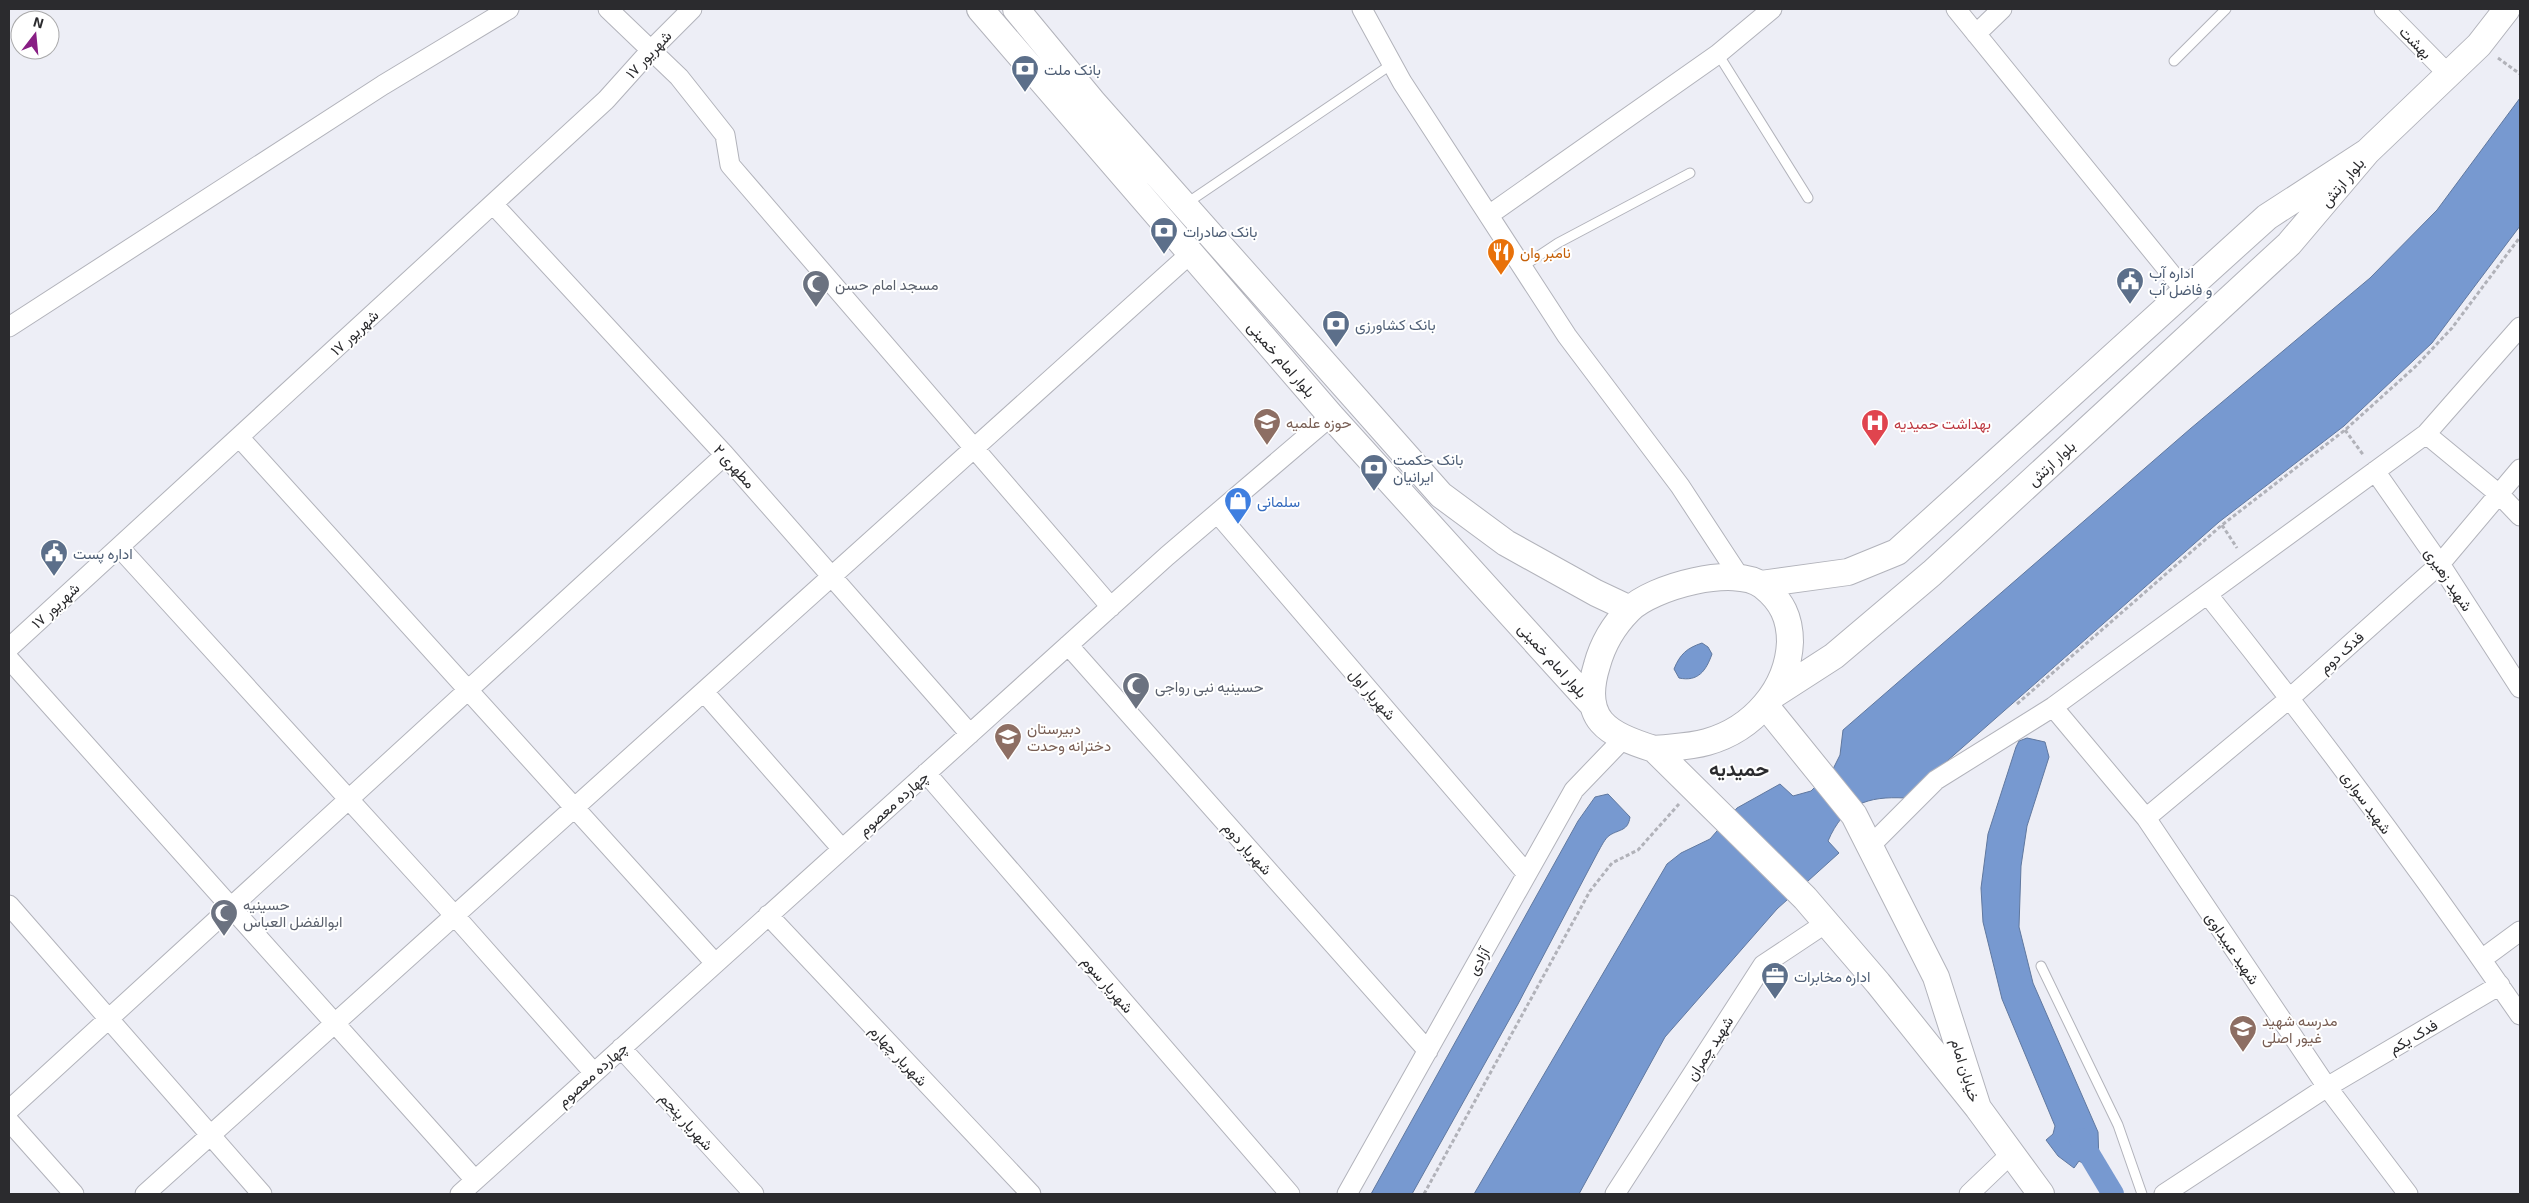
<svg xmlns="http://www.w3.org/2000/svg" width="2529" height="1203" viewBox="0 0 2529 1203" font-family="'Exo 2',Vazirmatn,sans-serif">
<rect width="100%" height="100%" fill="#edeef6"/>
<path fill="#7799d0" stroke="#60789f" d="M2520 98V226L2432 343 2344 426 2219 522 1905 798C1867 796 1844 804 1828 841L1839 853 1777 909 1665 1037 1579 1194H1474L1667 864 1681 853 1710 839 1737 808 1780 784 1793 796 1811 791 1833 769 1840 755 1843 730 2190 429 2370 278 2437 210Z
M1702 643 1708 647 1712 654C1706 671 1698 682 1679 678L1674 669C1680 654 1687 648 1702 643Z
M2027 738 2045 742 2049 757 2027 826 2021 866 2019 927 2033 983 2098 1132 2099 1162 2091 1168 2079 1161 2074 1168 2058 1156 2046 1140 2053 1134 2055 1126 2002 999 1983 922 1981 888 1988 834 2016 747 2019 741Z
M1608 794 1630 817C1628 831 1620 829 1610 835 1605 838 1601 847 1598 852L1518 1004 1412 1194H1371L1578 821 1595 797Z"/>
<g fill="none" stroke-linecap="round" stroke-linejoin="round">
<path stroke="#7799d0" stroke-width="22" d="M2080 1139 2113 1194"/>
<defs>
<path id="service" d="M1718 54 1808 198
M2174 61 2226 9
M1187 203 1392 64
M1522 267 1558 243 1690 173
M2041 966 2118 1125 2142 1194"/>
<path id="minor" d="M608 9 679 77 725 135 730 165 1111 607
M1362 9 1402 82 1567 336 1680 486 1741 579
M1956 9 2185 291
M2384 9 2448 74
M1976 34 2002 9
M493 204 725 455 970 734
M1489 215 1718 54 1772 9
M9 327 383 85 509 9
M2426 434 2500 495 2520 516
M239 437 715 963
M2375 471 2440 564 2520 688
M1218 514 1527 874
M119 547 455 916 594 1073
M2208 595C2317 731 2421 871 2520 1015
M1068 645 1428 1051
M9 648 606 100 650 51 692 9
M9 659 475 1180
M704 692 842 849
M2053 707 2146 818 2327 1087 2408 1194
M926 773 1290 1194
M2146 818 2290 698 2440 564 2520 469
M1870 846 1936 780 2053 707 2426 434 2520 327
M9 905 262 1194
M768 915 1031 1194
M2482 959 2520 931
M621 1048 754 1194
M9 1110 725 455
M9 1121 74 1194
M145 1194 1190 254
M460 1194 1167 556 1331 416
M1347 1194 1574 790 1623 739
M1615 1194 1763 965 1826 923
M1969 1194 2012 1153
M2164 1194 2327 1087 2500 985"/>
<path id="secondary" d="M980 9 1331 416 1591 703
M1016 9 1092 101 1441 495 1506 543 1596 593 1630 609
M2367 152 2479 45 2507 9
M1761 584 1848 572 1897 552 2267 217 2367 152 2289 244 1932 573 1834 656 1772 696
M1654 749C1672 747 1690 747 1707 742 1753 729 1788 689 1790 642 1790 618 1782 601 1763 586 1735 564 1652 587 1629 610 1613 626 1603 643 1597 665 1580 720 1607 734 1654 749L1805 898 1878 983 1978 1108 1936 977 1854 815 1765 705
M1978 1108 2041 1194"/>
</defs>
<use href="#service" stroke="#b2b3bb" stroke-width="11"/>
<use href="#minor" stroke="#b2b3bb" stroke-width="21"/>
<use href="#secondary" stroke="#b2b3bb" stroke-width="28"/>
<path stroke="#b1b2b9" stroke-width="3" stroke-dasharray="4 2.5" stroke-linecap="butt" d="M2498 58 2520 74
M2345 430 2364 456
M2222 525 2237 548
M2017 704 2222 525 2345 430 2416 366 2452 328 2520 237
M1424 1194 1590 891 1612 863 1638 850 1679 804"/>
<use href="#service" stroke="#fff" stroke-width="9"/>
<use href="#minor" stroke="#fff" stroke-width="19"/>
<use href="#secondary" stroke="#fff" stroke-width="26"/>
</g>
<defs>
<symbol id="bank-pin" viewBox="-11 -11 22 30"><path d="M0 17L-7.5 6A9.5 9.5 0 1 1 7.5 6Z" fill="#5c6f8a" stroke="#fff"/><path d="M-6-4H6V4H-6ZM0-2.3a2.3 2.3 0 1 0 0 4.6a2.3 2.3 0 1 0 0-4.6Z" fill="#fff"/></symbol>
<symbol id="restaurant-pin" viewBox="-11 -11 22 30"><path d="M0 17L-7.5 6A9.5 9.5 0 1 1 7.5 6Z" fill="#e8710a" stroke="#fff"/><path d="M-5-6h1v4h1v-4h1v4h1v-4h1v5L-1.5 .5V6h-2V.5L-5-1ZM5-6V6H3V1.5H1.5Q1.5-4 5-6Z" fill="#fff"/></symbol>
<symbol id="civic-pin" viewBox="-11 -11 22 30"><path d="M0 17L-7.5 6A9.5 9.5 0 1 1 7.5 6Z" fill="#5c6f8a" stroke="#fff"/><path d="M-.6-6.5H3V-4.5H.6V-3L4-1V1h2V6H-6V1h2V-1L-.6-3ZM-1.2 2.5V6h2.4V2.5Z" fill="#fff"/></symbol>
<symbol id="mosque-pin" viewBox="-11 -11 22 30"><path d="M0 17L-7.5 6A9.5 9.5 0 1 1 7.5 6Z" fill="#6b7280" stroke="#fff"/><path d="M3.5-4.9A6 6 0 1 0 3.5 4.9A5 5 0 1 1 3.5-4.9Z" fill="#fff"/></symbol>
<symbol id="university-pin" viewBox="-11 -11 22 30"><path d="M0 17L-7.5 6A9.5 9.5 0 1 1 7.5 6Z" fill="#8d6e63" stroke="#fff"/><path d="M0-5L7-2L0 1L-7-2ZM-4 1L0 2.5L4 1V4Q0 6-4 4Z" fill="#fff"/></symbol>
<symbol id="hospital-pin" viewBox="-11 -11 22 30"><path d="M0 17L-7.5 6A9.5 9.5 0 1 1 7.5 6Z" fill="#e0444e" stroke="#fff"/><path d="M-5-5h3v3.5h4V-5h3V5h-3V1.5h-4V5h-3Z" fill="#fff"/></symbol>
<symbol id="shop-pin" viewBox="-11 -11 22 30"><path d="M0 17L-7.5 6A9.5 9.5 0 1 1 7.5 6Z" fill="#3f7fe0" stroke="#fff"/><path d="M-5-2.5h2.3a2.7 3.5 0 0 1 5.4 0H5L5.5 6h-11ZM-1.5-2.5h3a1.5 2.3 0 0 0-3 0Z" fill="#fff"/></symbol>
<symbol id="school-pin" viewBox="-11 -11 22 30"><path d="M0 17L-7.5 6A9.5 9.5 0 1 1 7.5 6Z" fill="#8d6e63" stroke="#fff"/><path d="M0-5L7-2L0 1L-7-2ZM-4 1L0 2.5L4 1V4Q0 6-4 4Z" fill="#fff"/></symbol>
<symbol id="office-pin" viewBox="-11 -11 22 30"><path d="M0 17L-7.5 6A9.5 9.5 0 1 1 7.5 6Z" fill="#5c6f8a" stroke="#fff"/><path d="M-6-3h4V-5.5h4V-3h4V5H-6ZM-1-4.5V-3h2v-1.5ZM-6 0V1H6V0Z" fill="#fff"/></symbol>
</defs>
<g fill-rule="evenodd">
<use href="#bank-pin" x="1009" y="53" width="32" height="43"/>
<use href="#bank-pin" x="1148" y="215" width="32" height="43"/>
<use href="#restaurant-pin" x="1485" y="236" width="32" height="43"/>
<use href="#civic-pin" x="2114" y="265" width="32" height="43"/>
<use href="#mosque-pin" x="800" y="268" width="32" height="43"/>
<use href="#bank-pin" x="1320" y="308" width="32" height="43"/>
<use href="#university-pin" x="1251" y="406" width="32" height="43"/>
<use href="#hospital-pin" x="1859" y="407" width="32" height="43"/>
<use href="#bank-pin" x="1358" y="452" width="32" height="43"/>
<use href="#shop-pin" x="1222" y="485" width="32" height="43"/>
<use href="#civic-pin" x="38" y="537" width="32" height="43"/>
<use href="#mosque-pin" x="1120" y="670" width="32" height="43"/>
<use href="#school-pin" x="992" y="721" width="32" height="43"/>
<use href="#mosque-pin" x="208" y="897" width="32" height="43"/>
<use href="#office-pin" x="1759" y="960" width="32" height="43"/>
<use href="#school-pin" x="2227" y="1013" width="32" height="43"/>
</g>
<g text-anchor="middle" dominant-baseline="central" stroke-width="4" stroke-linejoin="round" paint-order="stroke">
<g font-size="15" fill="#2b2b2e" stroke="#fff">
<text transform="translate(2416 42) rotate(45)">بهشت</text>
<text transform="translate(648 54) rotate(-47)">۱۷ شهریور</text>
<text transform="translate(2342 182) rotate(-50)">بلوار ارتش</text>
<text transform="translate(354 332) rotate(-43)">۱۷ شهریور</text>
<text transform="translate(1282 359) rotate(49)">بلوار امام خمینی</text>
<text transform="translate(2051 463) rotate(-43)">بلوار ارتش</text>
<text transform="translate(735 466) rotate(48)">مطهری ۲</text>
<text transform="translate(2449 579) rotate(56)">شهید زهیری</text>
<text transform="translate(55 605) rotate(-43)">۱۷ شهریور</text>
<text transform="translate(2341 652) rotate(-42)">فدک دوم</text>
<text transform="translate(1553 660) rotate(48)">بلوار امام خمینی</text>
<text transform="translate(1373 694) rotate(49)">شهریار اول</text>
<text transform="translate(2367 802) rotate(54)">شهید سواری</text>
<text transform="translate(893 803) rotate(-42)">چهارده معصوم</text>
<text transform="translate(1248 848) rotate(48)">شهریار دوم</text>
<text transform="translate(2233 948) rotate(56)">شهید عبیداوی</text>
<text transform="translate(1478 961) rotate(-61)">آزادی</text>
<text transform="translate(1108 984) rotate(49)">شهریار سوم</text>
<text transform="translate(2413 1036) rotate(-30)">فدک یکم</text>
<text transform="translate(1709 1048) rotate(-57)">شهید چمران</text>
<text transform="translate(899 1055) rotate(47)">شهریار چهارم</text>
<text transform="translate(1966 1070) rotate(73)">خیابان امام</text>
<text transform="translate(592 1074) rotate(-42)">چهارده معصوم</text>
<text transform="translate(687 1121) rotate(48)">شهریار پنجم</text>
</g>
<g font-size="15" fill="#4e5e75" stroke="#fff" text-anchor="start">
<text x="1044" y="69">بانک ملت</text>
<text x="1183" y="231">بانک صادرات</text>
<text x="2149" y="272">اداره آب<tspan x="2149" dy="17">و فاضل آب</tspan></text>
<text x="1355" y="324">بانک کشاورزی</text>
<text x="1393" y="459">بانک حکمت<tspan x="1393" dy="17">ایرانیان</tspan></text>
<text x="73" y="553">اداره پست</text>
<text x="1794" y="976">اداره مخابرات</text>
</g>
<g font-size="15" fill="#c56008" stroke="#fff" text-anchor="start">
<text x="1520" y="252">نامبر وان</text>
</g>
<g font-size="15" fill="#5b616d" stroke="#fff" text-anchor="start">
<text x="835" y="284">مسجد امام حسن</text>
<text x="1155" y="686">حسینیه نبی رواجی</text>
<text x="243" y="904">حسینیه<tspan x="243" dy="17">ابوالفضل العباس</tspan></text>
</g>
<g font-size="15" fill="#785e54" stroke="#fff" text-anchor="start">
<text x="1286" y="422">حوزه علمیه</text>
<text x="1027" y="728">دبیرستان<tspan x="1027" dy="17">دخترانه وحدت</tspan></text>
<text x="2262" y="1020">مدرسه شهید<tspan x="2262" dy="17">غیور اصلی</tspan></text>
</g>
<g font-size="15" fill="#be3a42" stroke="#fff" text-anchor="start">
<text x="1894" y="423">بهداشت حمیدیه</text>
</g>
<g font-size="15" fill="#366cbe" stroke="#fff" text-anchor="start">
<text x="1257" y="501">سلمانی</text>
</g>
<g font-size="20" font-weight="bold" fill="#2b2b2e" stroke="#fff">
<text x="1739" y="768">حمیدیه</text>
</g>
</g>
<rect width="2529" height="1203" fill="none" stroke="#2b2b2e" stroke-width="20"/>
<g transform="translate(35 35) rotate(16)"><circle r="24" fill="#ffffff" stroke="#aaaaab"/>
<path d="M0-4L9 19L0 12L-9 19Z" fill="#881e84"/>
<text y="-8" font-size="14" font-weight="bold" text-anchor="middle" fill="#2b2b2e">N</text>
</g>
</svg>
